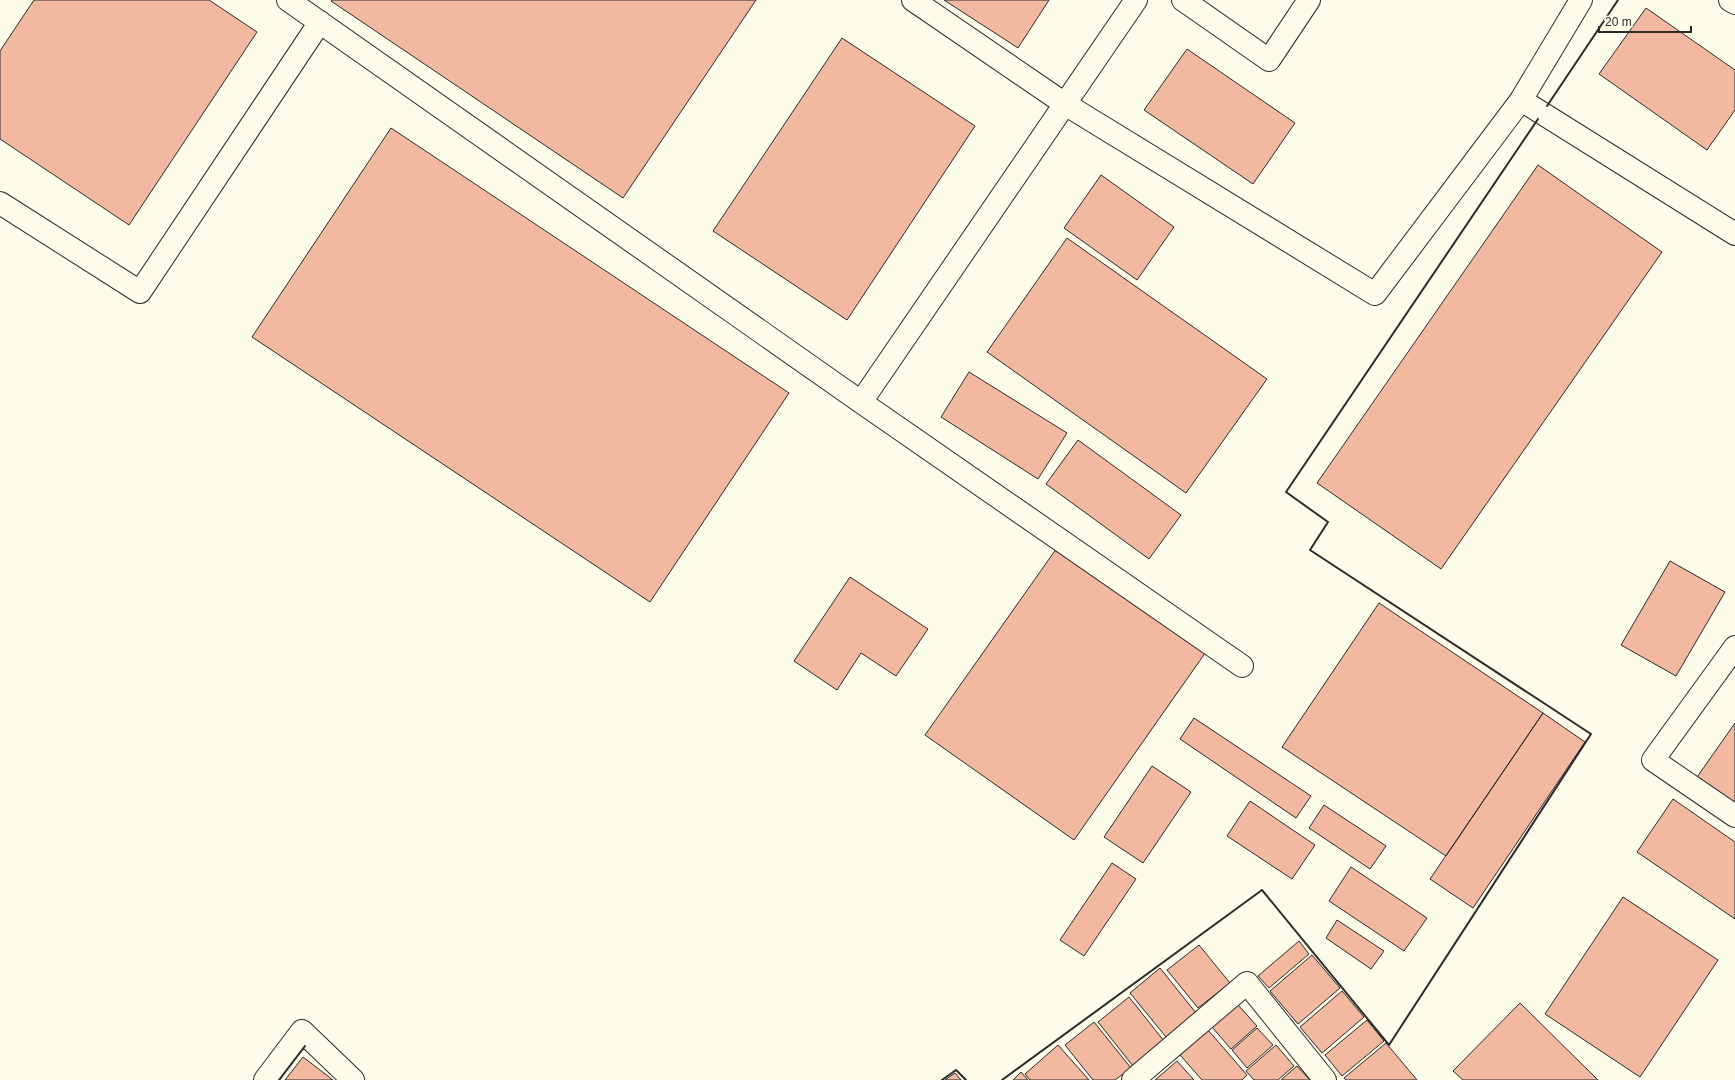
<svg xmlns="http://www.w3.org/2000/svg" width="1735" height="1080" viewBox="0 0 1735 1080" font-family="Arial,sans-serif">
<rect width="100%" height="100%" fill="#fdfbea"/>
<path fill="#f2b8a0" stroke="#2b2b2b" d="M34 0H209L257 32 129 225 0 139V51Z
M332 0H756L623 198 331 1Z
M944 0H1049L1018 48Z
M1646 8 1735 70V110L1707 150 1599 74Z
M842 38 975 126 847 320 713 231Z
M1187 49 1295 123 1253 184 1144 110Z
M391 128 789 393 650 602 252 337Z
M1538 165 1662 252 1441 569 1317 483Z
M1101 175 1174 227 1137 280 1064 228Z
M1067 238 1267 379 1186 493 987 352Z
M969 372 1067 433 1038 479 941 417Z
M1078 440 1181 515 1149 559 1046 484Z
M1059 545 1208 649 1074 840 925 735Z
M1670 561 1725 592 1676 676 1621 645Z
M850 577 928 629 896 676 861 653 837 690 794 661Z
M1379 603 1543 713 1446 856 1282 747Z
M1543 713 1585 742 1473 908 1430 879Z
M1194 718 1311 796 1296 818 1180 739Z
M1735 723V808L1695 780Z
M1152 766 1191 792 1143 863 1104 837Z
M1673 799 1735 842V919L1637 852Z
M1250 801 1315 845 1292 879 1227 836Z
M1324 805 1386 846 1370 869 1309 828Z
M1112 863 1136 879 1084 956 1060 940Z
M1351 867 1427 918 1404 951 1329 901Z
M1623 897 1718 960 1640 1077 1545 1014Z
M1337 920 1384 951 1371 969 1326 938Z
M1299 941 1309 954 1269 988 1258 976Z
M1199 945 1230 983 1198 1008 1167 970Z
M1312 955 1340 988 1298 1024 1270 991Z
M1160 968 1196 1013 1166 1037 1130 993Z
M1342 991 1364 1017 1322 1053 1300 1027Z
M1129 997 1164 1041 1133 1066 1098 1022Z
M1520 1003 1598 1080H1463L1453 1071Z
M1238 1005 1257 1026 1231 1049 1212 1027Z
M1367 1020 1384 1041 1342 1076 1325 1055Z
M1094 1022 1131 1068 1115 1080H1093L1065 1045Z
M1257 1028 1273 1045 1247 1068 1232 1050Z
M1208 1030 1247 1075 1242 1080H1202L1180 1055Z
M1386 1043 1417 1080H1346L1344 1078Z
M1058 1045 1089 1080H1030L1025 1074Z
M1276 1045 1294 1066 1278 1080H1254L1246 1071Z
M303 1057 333 1080H285Z
M1177 1061 1194 1080H1155Z
M1297 1066 1310 1080H1281Z
M1021 1072 1028 1080H1013Z
M955 1073 961 1080H945Z"/>
<g fill="none" stroke-linecap="round" stroke-linejoin="round">
<defs>
<path id="minor" d="M288 0 861 402 1242 666
M913 0 1065 104 1375 294 1521 100 1581 0
M1183 0 1269 60 1309 0
M1730 0 1735 3
M1521 100 1735 234
M0 203 140 292 320 22
M861 402 1136 0
M1735 647 1653 760 1735 816
M265 1080 302 1031 353 1080
M1133 1080 1247 983 1325 1080"/>
</defs>
<use href="#minor" stroke="#2b2b2b" stroke-width="24"/>
<use href="#minor" stroke="#fdfbea" stroke-width="22"/>
<path stroke="#2b2b2b" stroke-width="2" d="M1547 106 1618 0
M279 1080 305 1046
M942 1080 956 1070 966 1080
M1002 1080 1262 890 1389 1045 1591 734 1310 550 1328 522 1286 492 1538 119"/>
</g>
<path d="M1599 26v6h92v-6" fill="none" stroke="#2b2b2b" stroke-width="2"/>
<text x="1605" y="26" font-size="12" fill="#2b2b2b" stroke="#fdfbea" stroke-width="3" paint-order="stroke">20 m</text>
</svg>
